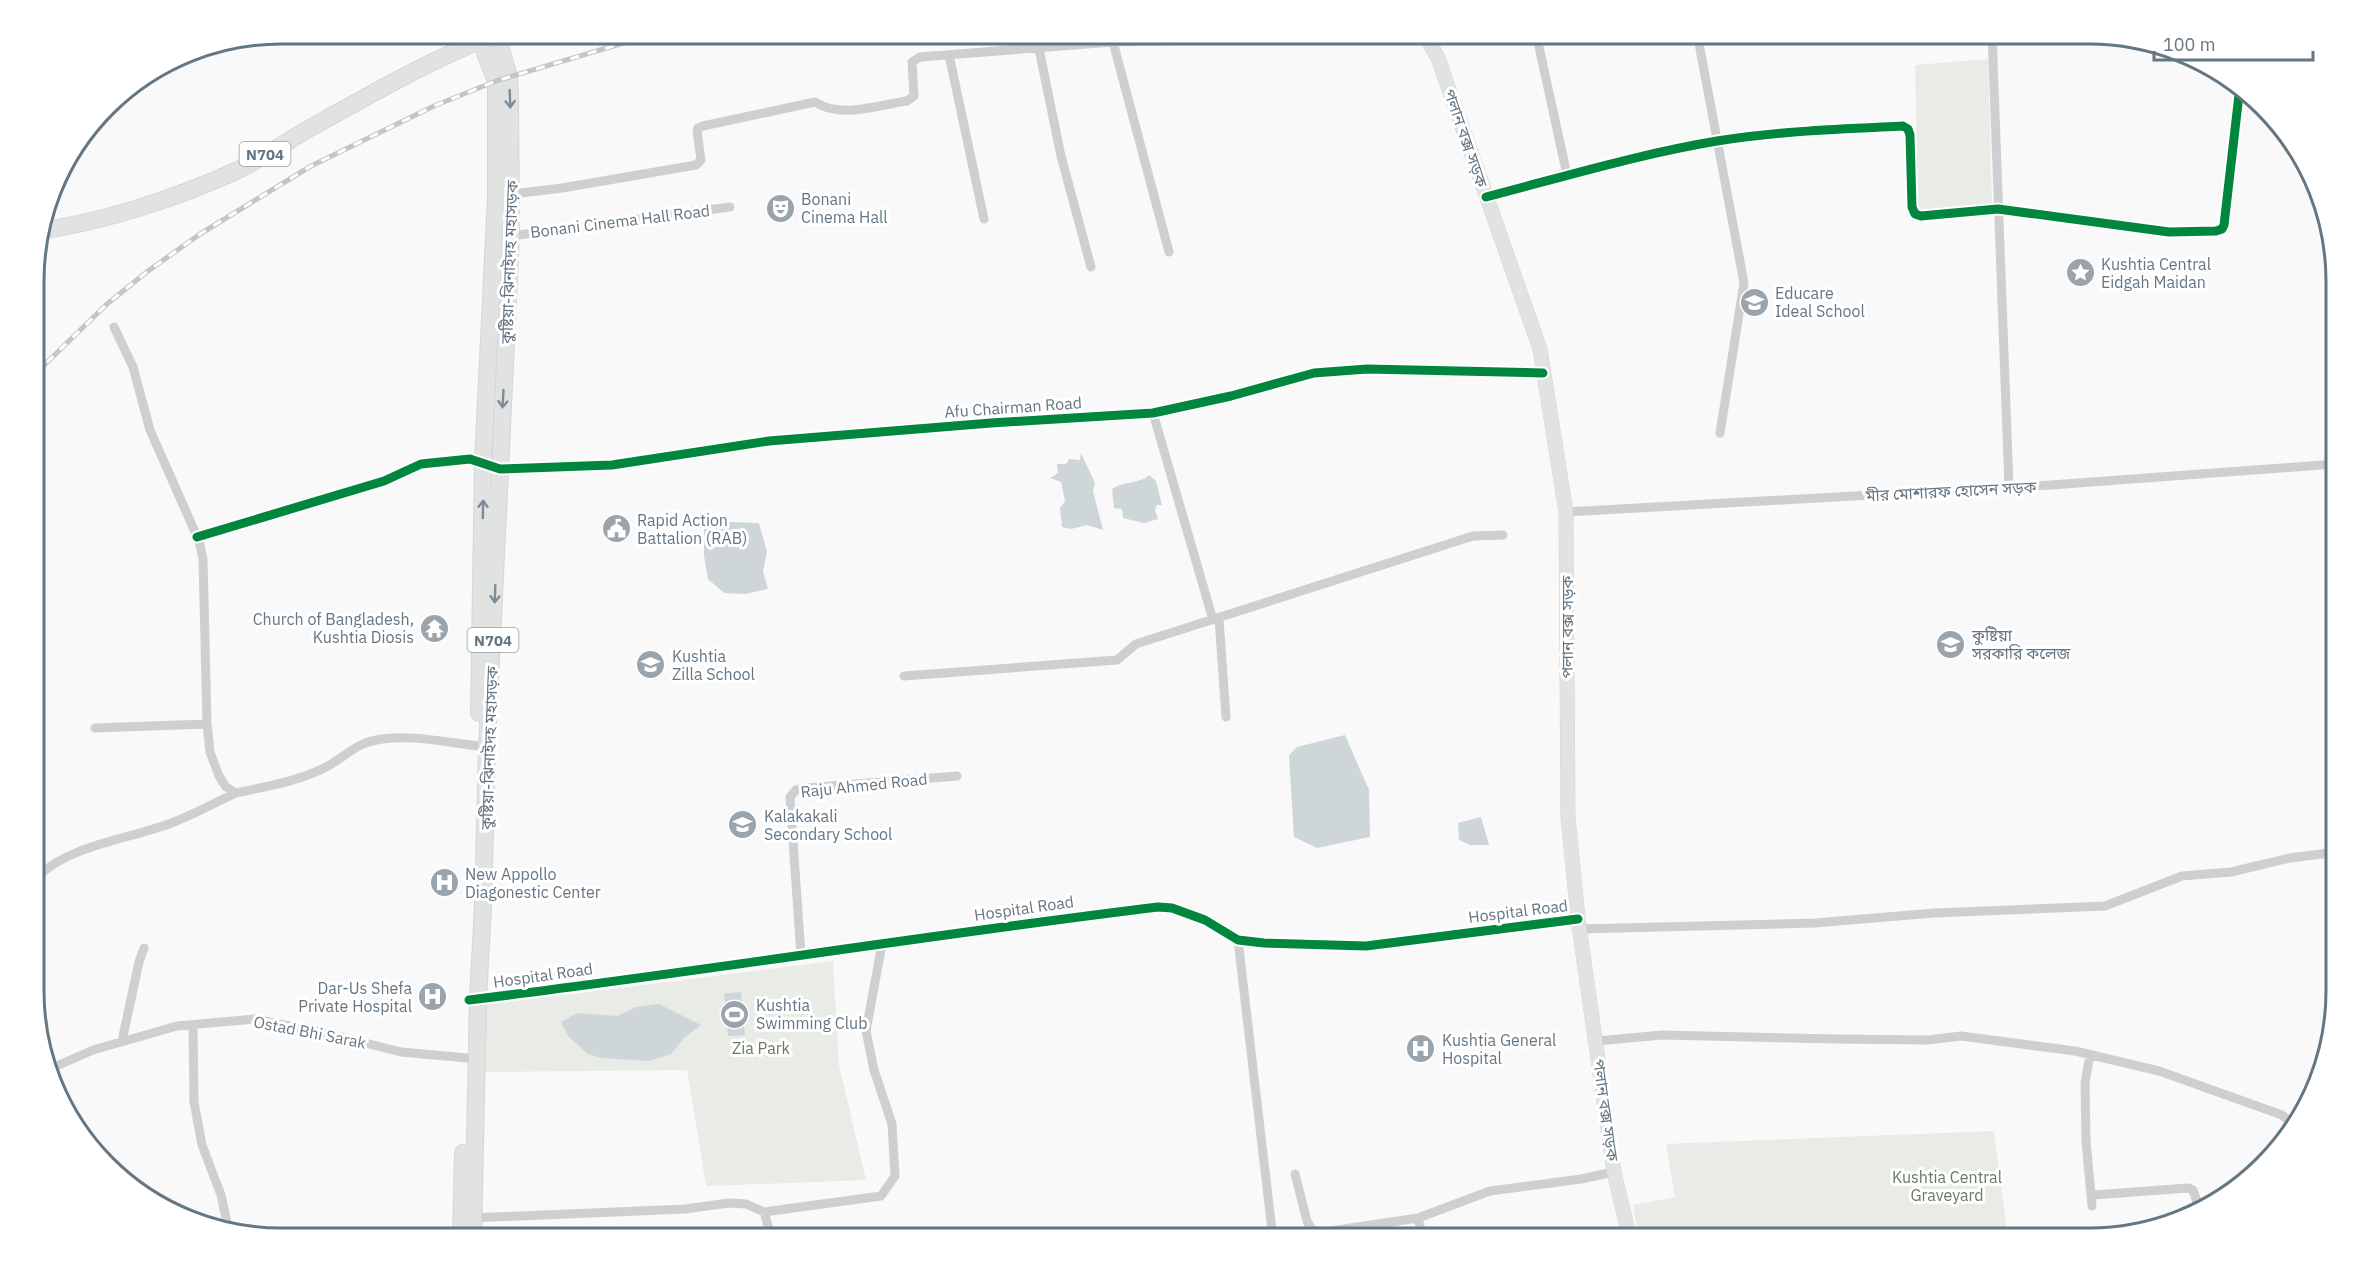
<svg xmlns="http://www.w3.org/2000/svg" width="2370" height="1272" viewBox="0 0 2370 1272" font-family="'IBM Plex Sans','Noto Sans Bengali',sans-serif">
<rect width="100%" height="100%" fill="#f9f9f9"/>
<path fill="#e8ebe6" d="M1988 59 1992 207 1918 211 1915 65Z
M833 961 839 1065 866 1180 706 1186 687 1070 480 1072 484 1005Z
M1994 1131 2008 1239H1639L1633 1205 1675 1197 1666 1144Z"/>
<path fill="#ced6d9" d="M1081 453 1095 483 1093 491 1103 530 1087 525 1071 529 1062 527 1060 508 1065 501 1061 482 1050 478 1058 473 1057 464H1066L1069 459 1080 460Z
M1149 475 1156 481 1162 505H1157L1155 510 1158 519 1144 523 1123 518 1122 509 1114 508 1112 489C1124 481 1140 484 1149 475Z
M704 521 759 523 767 552 763 571 768 589 745 594 724 593 708 579 704 556Z
M1345 735 1369 790 1370 837 1317 848 1294 837 1289 755 1297 747Z
M1481 817 1489 845H1470L1459 840 1458 823Z
M741 992 745 1035 728 1036 724 994Z
M659 1004 701 1025 684 1038 671 1054 649 1061 602 1058 588 1054 569 1037 561 1022 577 1013 617 1016 636 1007Z"/>
<g fill="none" stroke-linecap="round" stroke-linejoin="round">
<defs>
<path id="secondary" d="M1424 33 1438 58 1540 349 1566 512 1568 817 1578 919 1614 1172 1630 1239"/>
<path id="highway" d="M43 230C104 222 182 196 238 170 261 159 283 144 305 131 360 100 416 68 474 43
M479 713 483 463 496 196V81L485 53
M461 1239 463 1153
M473 1239 478 999 483 906 487 746 511 236 510 95 509 77 499 42"/>
</defs>
<use href="#secondary" stroke="#d5d6d7" stroke-width="15"/>
<use href="#highway" stroke="#d5d6d6" stroke-width="18"/>
<path stroke="#cecfd0" stroke-width="9" d="M1536 33 1567 175
M1697 33 1744 283 1720 433
M1992 33 2009 487
M1113 42 1169 252
M1039 49 1061 156 1091 267
M949 55 984 219
M512 194 562 188 696 165 701 160 697 131 698 128 703 126 815 102C841 119 878 105 907 101L914 96 912 62 920 57 1113 42 1194 40 1261 33
M1486 197C1563 177 1639 154 1717 141 1779 131 1841 129 1903 126L1908 129 1910 135 1912 207 1915 214 1921 216 1998 209 2169 232 2216 231 2222 229 2224 225 2240 86
M45 230 49 207
M511 236 730 207
M114 327 133 367 150 430 199 541 203 559 207 724 210 752 219 776 226 787 236 793C268 786 300 781 328 766 344 757 355 745 372 741 405 733 444 742 478 746
M1153 413 1213 620
M498 468 612 465 769 441 991 423 1153 413 1231 396 1314 373 1367 369 1543 373
M1566 512 2051 485 2336 464
M197 537 384 481 421 464 470 459 485 464
M1219 619 1226 717
M904 676 1117 660 1136 644 1473 536 1503 535
M95 728 207 724
M35 880C65 845 132 839 174 822 195 814 216 802 236 793
M1580 929 1815 923 1934 913 2105 906 2182 876 2231 872 2290 858 2337 852
M1238 940 1273 1239
M801 956 790 797 796 790 805 788 957 776
M469 1000C699 972 928 935 1158 907L1172 908 1205 920 1238 940 1264 943 1366 946 1578 919
M193 1025 194 1102 202 1145 221 1195 228 1227
M122 1041 139 962 144 948
M1597 1041 1662 1035 1837 1039 1927 1040 1961 1036 2075 1051 2159 1071 2282 1115 2295 1126
M2090 1055 2085 1083 2086 1141 2092 1206
M52 1068 93 1050 177 1026 255 1019 334 1035 401 1052 467 1058
M1295 1174 1307 1221 1312 1230 1324 1232 1418 1218 1423 1239
M2093 1195 2188 1188 2193 1190 2200 1211
M764 1212 772 1239
M471 1218 685 1209 729 1203 746 1204 764 1212 881 1196 895 1176 892 1124 874 1070 866 1031 882 944
M1418 1218 1490 1191 1581 1179 1614 1172"/>
<use href="#secondary" stroke="#e1e2e2" stroke-width="14"/>
<use href="#highway" stroke="#e1e2e2" stroke-width="16"/>
<defs>
<path id="rail" d="M34 375 107 304 148 271 200 234 311 166 434 106 496 81 657 33"/>
</defs>
<use href="#rail" stroke="#c3c5c6" stroke-width="5"/>
<use href="#rail" stroke="#fff" stroke-width="3" stroke-dasharray="9" stroke-linecap="butt"/>
<defs>
<path id="cycleway" d="M1486 197C1563 177 1639 154 1717 141 1779 131 1841 129 1903 126L1908 129 1910 135 1912 207 1915 214 1921 216 1998 209 2169 232 2216 231 2222 229 2224 225 2240 86
M197 537 384 481 421 464 470 459 500 469 612 465 769 441 991 423 1153 413 1231 396 1314 373 1367 369 1543 373
M469 1000C699 972 928 935 1158 907L1172 908 1205 920 1238 940 1264 943 1366 946 1578 919"/>
</defs>
<use href="#cycleway" stroke="#fff" stroke-width="13"/>
<use href="#cycleway" stroke="#00873e" stroke-width="9"/>
</g>
<defs><path id="oneway-shaft" d="M-6 0H5M1.5-3L5.5 0L1.5 3" fill="none" stroke-width="1.6" stroke-linecap="round" stroke-linejoin="round" transform="scale(1.5)"/></defs>
<g stroke="#7e8c96">
<use href="#oneway-shaft" transform="translate(510 99) rotate(88)"/>
<use href="#oneway-shaft" transform="translate(503 399) rotate(93)"/>
<use href="#oneway-shaft" transform="translate(483 509) rotate(-89)"/>
<use href="#oneway-shaft" transform="translate(495 594) rotate(92)"/>
</g>
<defs>
<symbol id="theatre-disc" viewBox="-11 -11 22 22"><circle r="9.5" fill="#99a4ac" stroke="#fff"/><path d="M-5-5.5Q0-4 5-5.5V0Q5 5 0 6Q-5 5-5 0ZM-3.3-2.5H-1v1.5H-3.3ZM1-2.5H3.3v1.5H1ZM-2.8 1Q0 5.5 2.8 1Z" fill="#fff"/></symbol>
<symbol id="sight-disc" viewBox="-11 -11 22 22"><circle r="9.5" fill="#99a4ac" stroke="#fff"/><path d="M0-6L1.8-2.2L6-1.7L2.9 1.2L3.7 5.4L0 3.3L-3.7 5.4L-2.9 1.2L-6-1.7L-1.8-2.2Z" fill="#fff"/></symbol>
<symbol id="school-disc" viewBox="-11 -11 22 22"><circle r="9.5" fill="#99a4ac" stroke="#fff"/><path d="M0-5L7-2L0 1L-7-2ZM-4 1L0 2.5L4 1V4Q0 6-4 4Z" fill="#fff"/></symbol>
<symbol id="civic-disc" viewBox="-11 -11 22 22"><circle r="9.5" fill="#99a4ac" stroke="#fff"/><path d="M-.6-6.5H3V-4.5H.6V-3L4-1V1h2V6H-6V1h2V-1L-.6-3ZM-1.2 2.5V6h2.4V2.5Z" fill="#fff"/></symbol>
<symbol id="temple-disc" viewBox="-11 -11 22 22"><circle r="9.5" fill="#99a4ac" stroke="#fff"/><path d="M0-6L5-2H3V0L6.5 2.5H4V6H1.5V3h-3V6H-4V2.5H-6.5L-3 0V-2H-5Z" fill="#fff"/></symbol>
<symbol id="university-disc" viewBox="-11 -11 22 22"><circle r="9.5" fill="#99a4ac" stroke="#fff"/><path d="M0-5L7-2L0 1L-7-2ZM-4 1L0 2.5L4 1V4Q0 6-4 4Z" fill="#fff"/></symbol>
<symbol id="hospital-disc" viewBox="-11 -11 22 22"><circle r="9.5" fill="#99a4ac" stroke="#fff"/><path d="M-5-5h3v3.5h4V-5h3V5h-3V1.5h-4V5h-3Z" fill="#fff"/></symbol>
<symbol id="stadium-disc" viewBox="-11 -11 22 22"><circle r="9.5" fill="#99a4ac" stroke="#fff"/><path d="M0-5a6.5 5 0 1 0 0 10a6.5 5 0 1 0 0-10ZM-3.5-1.8h7v3.6h-7Z" fill="#fff"/></symbol>
</defs>
<g fill-rule="evenodd">
<use href="#theatre-disc" x="764" y="192" width="33" height="33"/>
<use href="#sight-disc" x="2064" y="256" width="33" height="33"/>
<use href="#school-disc" x="1738" y="286" width="33" height="33"/>
<use href="#civic-disc" x="600" y="512" width="33" height="33"/>
<use href="#temple-disc" x="418" y="612" width="33" height="33"/>
<use href="#university-disc" x="1934" y="628" width="33" height="33"/>
<use href="#school-disc" x="634" y="648" width="33" height="33"/>
<use href="#school-disc" x="726" y="808" width="33" height="33"/>
<use href="#hospital-disc" x="428" y="866" width="33" height="33"/>
<use href="#hospital-disc" x="416" y="980" width="33" height="33"/>
<use href="#stadium-disc" x="718" y="998" width="33" height="33"/>
<use href="#hospital-disc" x="1404" y="1032" width="33" height="33"/>
</g>
<g text-anchor="middle" dominant-baseline="central" stroke-width="6" stroke-linejoin="round" paint-order="stroke">
<g fill="#fff" stroke="#939fa8" stroke-width="1.5">
<rect x="239.5" y="142" width="51" height="24" rx="4.5"/>
<rect x="467.5" y="628" width="51" height="24" rx="4.5"/>
</g>
<g font-size="15" font-weight="bold" fill="#657683">
<text x="265" y="154">N704</text>
<text x="493" y="640">N704</text>
</g>
<g font-size="16" fill="#657683" stroke="#fff">
<text transform="translate(1466 138) rotate(71)">পলান বক্স সড়ক</text>
<text transform="translate(620 221) rotate(-7)">Bonani Cinema Hall Road</text>
<text transform="translate(509 262) rotate(-88)">কুষ্টিয়া-ঝিনাইদহ মহাসড়ক</text>
<text transform="translate(1013 407) rotate(-4)">Afu Chairman Road</text>
<text transform="translate(1951 491) rotate(-3)">মীর মোশারফ হোসেন সড়ক</text>
<text transform="translate(1567 627) rotate(-90)">পলান বক্স সড়ক</text>
<text transform="translate(489 748) rotate(-88)">কুষ্টিয়া-ঝিনাইদহ মহাসড়ক</text>
<text transform="translate(864 785) rotate(-6)">Raju Ahmed Road</text>
<text transform="translate(1024 908) rotate(-8)">Hospital Road</text>
<text transform="translate(1518 911) rotate(-7)">Hospital Road</text>
<text transform="translate(543 975) rotate(-8)">Hospital Road</text>
<text transform="translate(310 1032) rotate(11)">Ostad Bhi Sarak</text>
<text transform="translate(1606 1110) rotate(82)">পলান বক্স সড়ক</text>
</g>
<g font-size="16" fill="#657683" stroke="#fff" text-anchor="start">
<text x="801" y="199">Bonani<tspan x="801" dy="18">Cinema Hall</tspan></text>
<text x="2101" y="264">Kushtia Central<tspan x="2101" dy="18">Eidgah Maidan</tspan></text>
<text x="1775" y="293">Educare<tspan x="1775" dy="18">Ideal School</tspan></text>
<text x="637" y="520">Rapid Action<tspan x="637" dy="18">Battalion (RAB)</tspan></text>
<text x="414" y="619" text-anchor="end">Church of Bangladesh,<tspan x="414" dy="18">Kushtia Diosis</tspan></text>
<text x="1972" y="635">কুষ্টিয়া<tspan x="1972" dy="18">সরকারি কলেজ</tspan></text>
<text x="672" y="656">Kushtia<tspan x="672" dy="18">Zilla School</tspan></text>
<text x="764" y="816">Kalakakali<tspan x="764" dy="18">Secondary School</tspan></text>
<text x="465" y="874">New Appollo<tspan x="465" dy="18">Diagonestic Center</tspan></text>
<text x="412" y="988" text-anchor="end">Dar-Us Shefa<tspan x="412" dy="18">Private Hospital</tspan></text>
<text x="756" y="1005">Kushtia<tspan x="756" dy="18">Swimming Club</tspan></text>
<text x="1442" y="1040">Kushtia General<tspan x="1442" dy="18">Hospital</tspan></text>
</g>
<g font-size="16" fill="#687a64" stroke="#fff">
<text x="761" y="1048">Zia Park</text>
<text x="1947" y="1177">Kushtia Central<tspan x="1947" dy="18">Graveyard</tspan></text>
</g>
</g>
<path d="M0 0H2370V1272H0ZM281 44H2089A237 237 0 0 1 2326 281V991A237 237 0 0 1 2089 1228H281A237 237 0 0 1 44 991V281A237 237 0 0 1 281 44Z" fill="#fff" fill-rule="evenodd"/>
<path fill="none" stroke="#657683" stroke-width="3" d="M281 44H2089A237 237 0 0 1 2326 281V991A237 237 0 0 1 2089 1228H281A237 237 0 0 1 44 991V281A237 237 0 0 1 281 44Z"/>
<path d="M2154 51v9h159v-9" fill="none" stroke="#657683" stroke-width="3"/>
<text x="2163" y="51" font-size="18" fill="#657683" stroke="#ffffff" stroke-width="4.5" paint-order="stroke">100 m</text>
</svg>
